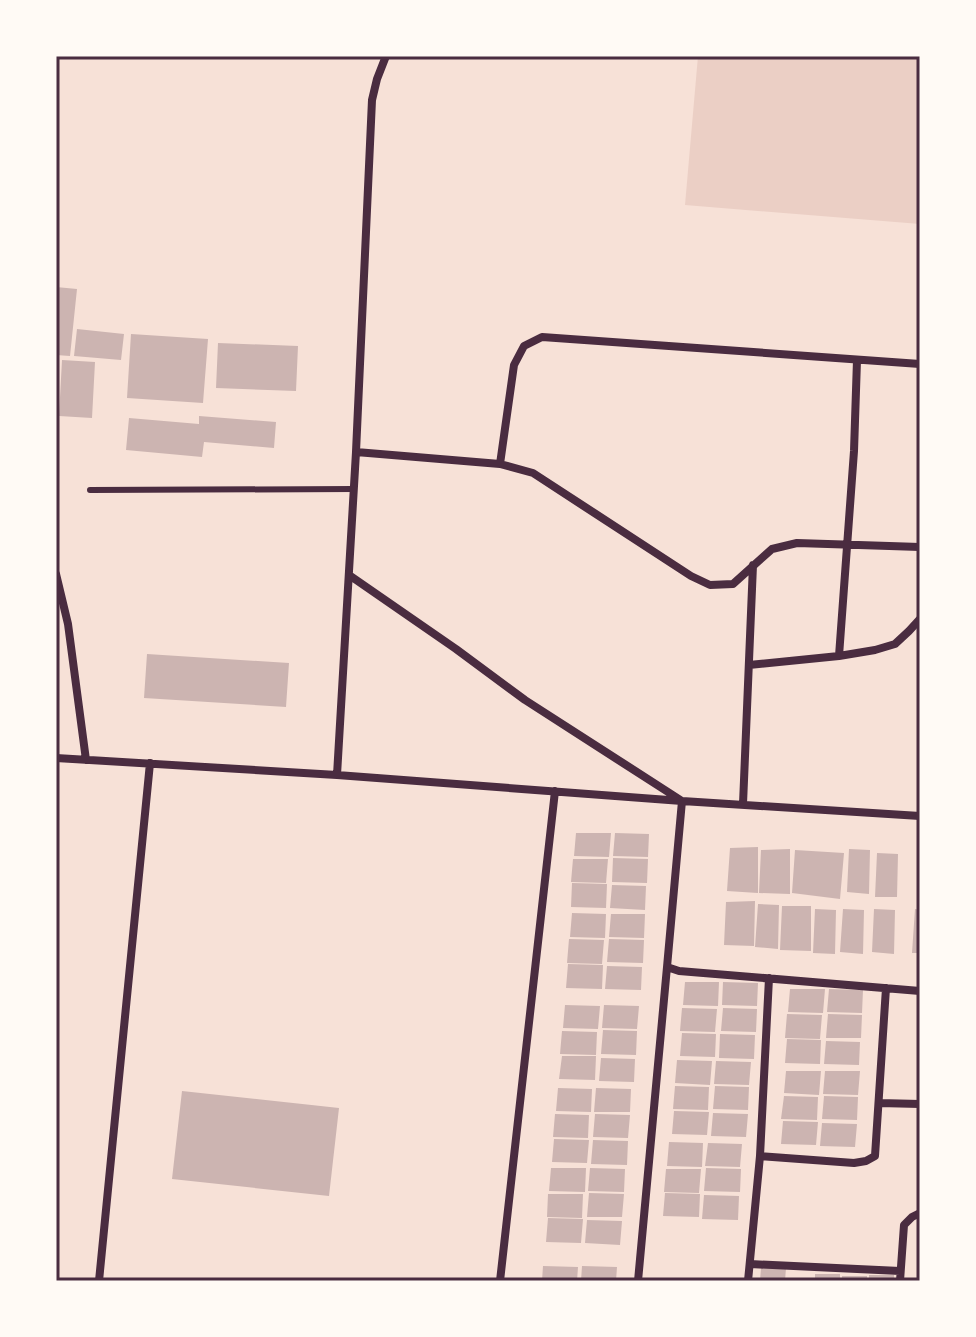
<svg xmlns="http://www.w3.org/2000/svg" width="976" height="1337" viewBox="0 0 976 1337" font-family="'Archivo Narrow',sans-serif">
<rect width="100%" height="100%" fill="#f7e1d7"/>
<path fill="#ebcfc5" d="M698 56H920V224L685 205Z"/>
<path fill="#ccb4b1" d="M56 287 77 289 70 356 56 355Z
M77 329 124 334 121 360 74 356Z
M131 334 208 339 203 403 127 398Z
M218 343 298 346 296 391 216 388Z
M62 360 95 362 92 418 59 416Z
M199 416 276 422 274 448 204 442 202 457 126 450 129 418 199 424Z
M147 654 289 663 286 707 144 698Z
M576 833H611L609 857 574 856Z
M615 833 649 834 648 857 613 856Z
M758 847V893L727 891 730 848Z
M790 849V894L759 893 761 850Z
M849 849 870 850 869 894 847 892Z
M795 850 844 853 840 899 792 893Z
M877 853 898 854 897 897H875Z
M613 858 648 859 647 883 612 882Z
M573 859H608L606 883 571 882Z
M572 883 607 884 606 908 571 907Z
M612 885 646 886 645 910 610 908Z
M755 901 754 946 724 945 726 902Z
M758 904 779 905 778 949 755 947Z
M782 906H811V951L780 950Z
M815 909 836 910 835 954 813 953Z
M843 909 864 910 863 954 840 952Z
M874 909 895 910 894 954 872 952Z
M915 909 920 910V953H912Z
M572 913 606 914 605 938 570 937Z
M611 914H645L644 938 609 937Z
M569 939 604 940 602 964 567 963Z
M609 939 644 940 643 963 607 962Z
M568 964 603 965 602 989 566 988Z
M607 966 642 967 641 990 605 989Z
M685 982H719L718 1006 683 1005Z
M723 982 758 983 757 1006 722 1005Z
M790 989H825L823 1013 788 1012Z
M829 989 863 990 862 1013 827 1012Z
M565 1005 600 1006 598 1029 563 1028Z
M604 1005 639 1006 637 1029 602 1028Z
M682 1008 717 1009 715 1032 680 1031Z
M723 1008 757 1009 756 1032 721 1031Z
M787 1014 822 1015 820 1039 785 1038Z
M828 1014 862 1015 861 1038H826Z
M603 1030 637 1031 636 1055 601 1054Z
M562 1031 597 1032 596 1055 560 1054Z
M682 1033 716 1034 715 1057 680 1056Z
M720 1034 755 1035 754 1059 719 1058Z
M787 1039 821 1040 820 1064 785 1063Z
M826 1041 860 1042 859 1065 824 1064Z
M562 1056H596L595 1080 559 1079Z
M601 1058 635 1059 634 1082 599 1081Z
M677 1060 712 1061 710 1085 675 1083Z
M716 1061 751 1062 749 1085 714 1084Z
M786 1071H821L819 1095 784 1093Z
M825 1071H860L858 1095 823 1094Z
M675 1086 709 1087 708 1110 673 1109Z
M715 1086 749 1087 748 1110 713 1109Z
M558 1088 592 1089 591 1112 556 1111Z
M596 1088 631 1089 630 1112H594Z
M182 1091 339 1108 329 1196 172 1179Z
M784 1096 818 1097 817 1120 781 1119Z
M824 1096 858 1097 857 1120 822 1119Z
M674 1111 709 1112 707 1135 672 1134Z
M713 1113 748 1114 746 1137 711 1136Z
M555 1114 589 1115 588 1138 553 1137Z
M595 1114 630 1115 628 1138 593 1137Z
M783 1121 818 1122 816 1145 781 1144Z
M822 1123 857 1124 855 1147 820 1146Z
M554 1139 589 1140 587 1163 552 1162Z
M593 1140 628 1141 627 1165 591 1164Z
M669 1142 703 1143 702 1167 667 1166Z
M708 1143 742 1144 740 1167 705 1166Z
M551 1168H586L585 1192 549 1191Z
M590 1168 625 1169 624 1192 588 1191Z
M706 1168 741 1169 740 1192 704 1191Z
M666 1169H701L699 1193 664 1192Z
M589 1193 624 1194 622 1217H587Z
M665 1193 700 1194 699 1217 663 1216Z
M548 1194H583L582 1218 547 1217Z
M704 1195 739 1196 738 1220 702 1219Z
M548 1218 583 1219 581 1243 546 1242Z
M587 1220 622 1221 620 1245 585 1243Z
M543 1266 578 1267 577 1281H542Z
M582 1266 617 1267 616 1281H581Z
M761 1268H786L785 1281H760Z
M815 1274H840V1281H815Z
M869 1275H894V1281H869Z
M842 1276H867V1281H842Z"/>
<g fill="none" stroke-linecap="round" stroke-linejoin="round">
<path stroke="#4a2c40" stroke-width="6" d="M90 490 354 489"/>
<path stroke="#4a2c40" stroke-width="8" d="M356 452 372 100 377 79 386 56
M500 464 533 473 691 576 710 585 733 584 772 549 797 543 920 547
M56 574 68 624 86 760
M349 575 456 649 525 700 682 801 667 967 679 971 920 991
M839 656 854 451 857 360
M749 665 839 656 875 650 895 644 909 631 920 619
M56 758 337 775 682 801 920 816
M337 775 356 452 500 464 514 365 524 346 542 337 920 364
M743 804 753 565
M879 1103 920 1104
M760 1156 854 1163 866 1161 875 1156 886 988
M750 1264 900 1271
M99 1281 150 763
M500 1281 555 791
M638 1281 667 967
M748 1281 760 1156 769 978
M900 1281 904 1225 912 1217 920 1213"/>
</g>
<rect width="976" height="1337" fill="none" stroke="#fffaf5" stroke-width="116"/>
<rect x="58" y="58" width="860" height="1221" fill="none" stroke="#4a2c40" stroke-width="3"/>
</svg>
